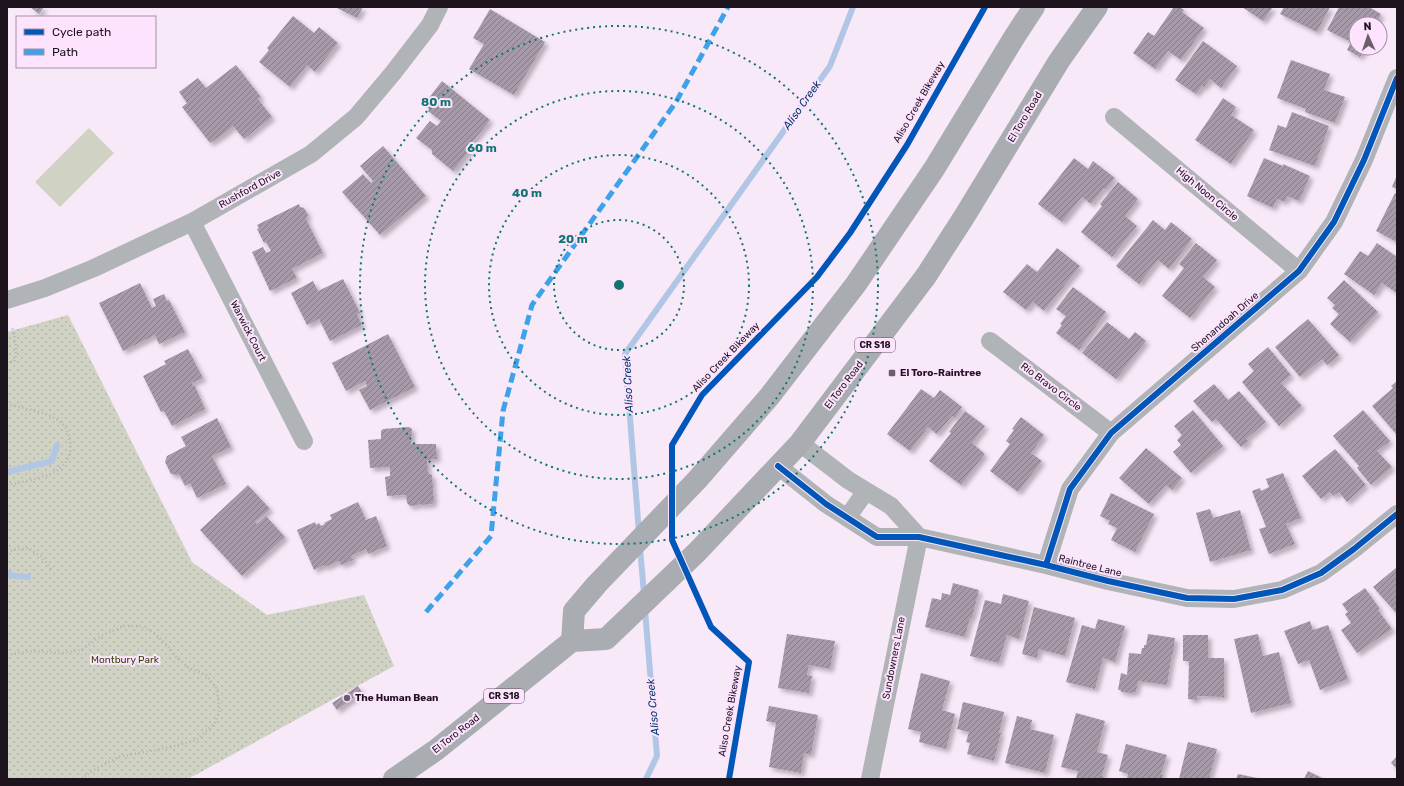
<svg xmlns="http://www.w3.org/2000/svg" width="1404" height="786" viewBox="0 0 1404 786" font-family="Rubik,sans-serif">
<defs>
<pattern id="park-dots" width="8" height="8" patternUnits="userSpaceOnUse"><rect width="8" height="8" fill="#d0d3c4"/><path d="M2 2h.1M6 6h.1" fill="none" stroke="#b2b4a8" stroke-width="1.8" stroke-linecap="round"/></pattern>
<pattern id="building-hatch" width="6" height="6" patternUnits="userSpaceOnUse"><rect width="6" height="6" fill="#a79aa8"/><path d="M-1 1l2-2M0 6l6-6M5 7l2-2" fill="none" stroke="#877c88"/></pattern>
<filter id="shadow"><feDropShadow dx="3.5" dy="3.5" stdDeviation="2" flood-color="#0004"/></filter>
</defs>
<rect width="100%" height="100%" fill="#f8e9f9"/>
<path fill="url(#park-dots)" d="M68 315 192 562 267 615 364 595 394 666 188 779H7V332Z"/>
<path fill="#d0d3c4" d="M89 128 114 153 60 207 35 182Z"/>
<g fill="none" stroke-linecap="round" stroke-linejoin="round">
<path stroke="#b1c6e5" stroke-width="6" d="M7 472 52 461 57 445
M639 533 625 354 830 66 853 7
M640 548 644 594
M7 573 15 576 28 577
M645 610 657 756 646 779"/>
</g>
<path fill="url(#building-hatch)" filter="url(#shadow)" d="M30 7H44L39 14Z
M335 7H363L357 18Z
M1174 7H1180L1184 10 1182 12 1204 28 1181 60 1168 51 1155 69 1133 53 1148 32 1154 36Z
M1242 7H1273L1263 21Z
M1284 7H1330L1317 32 1280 14Z
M1339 7H1369L1381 14 1376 24H1356V48H1365L1360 57 1347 50 1351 42 1327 30Z
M490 9 545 42 514 95 469 69 484 44 473 38Z
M293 16 314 33 319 27 338 43 315 72 307 65 290 87 259 62 269 50 267 48Z
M1203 41 1237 66 1221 88 1210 79 1204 87 1202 86 1196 94 1175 80Z
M1291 60 1330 74 1324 90 1345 97 1335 123 1305 112 1306 109 1277 98Z
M236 65 261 97 258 99 272 117 244 139 233 126 225 133 210 143 182 107 187 103 179 92 198 78 206 88Z
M442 81 490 120 471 144 473 146 453 171 432 154V150L416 138 430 121 437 126 441 121 428 111 429 109 425 105 430 100 428 99Z
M1223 98 1236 107 1231 115 1254 130 1231 164 1195 140Z
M1292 112 1329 126 1315 166 1269 150 1278 125 1286 128Z
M383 146 426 196 380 235 342 192 363 174 371 183 373 181 360 166Z
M1074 158 1088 169 1093 161 1115 178 1105 190 1104 188 1091 204 1082 197 1062 222 1038 204Z
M1264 158 1283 166V164L1310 176 1299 201 1287 196 1285 202 1277 199 1273 208 1247 196Z
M1397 175V189L1392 187Z
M1118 182 1138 199 1125 216 1137 226 1112 257 1081 232 1102 206 1100 204Z
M1395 193 1397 194V242L1376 231Z
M299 204 300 207 304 208 308 215 306 219 323 253 292 269 297 278 270 291 252 252 263 247 266 253 271 251 266 242 264 243 257 229 259 228 257 225Z
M1153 220 1165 230 1171 222 1192 239 1169 269 1158 260 1139 284 1116 266Z
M1196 243 1217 260 1203 277 1215 287 1190 318 1162 296 1184 268 1179 264Z
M1377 243 1397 257V293L1382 283 1374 295 1344 274 1360 251 1368 256Z
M1057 248 1080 266 1044 311 1033 302 1026 310 1003 292 1027 264 1037 272Z
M343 279 360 313 357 314 362 325 330 341 319 319 307 325 291 293 313 281 318 291Z
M1344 280 1378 312 1350 342 1330 324 1339 314 1332 308 1335 305 1327 298Z
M140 283 152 308 156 306 153 299 164 294 167 301 169 300 185 332 159 344 155 335 123 351 99 303Z
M1073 287 1106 312 1079 350 1056 333 1062 325 1060 324 1066 316 1056 309Z
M1308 319 1339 355 1327 365 1322 359 1300 377 1275 347Z
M1107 322 1129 339 1135 332 1146 341 1116 379 1082 353Z
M388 334 415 387 370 410 359 390 367 386 365 381 346 391 332 363Z
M1268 347 1291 375 1281 383 1302 406 1279 426 1242 382 1254 371 1248 364Z
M188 349 203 378 192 383 193 386H195L205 409 172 426 164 411 161 412 143 376 166 364 164 361Z
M1397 381V435L1372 406 1393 388 1391 386Z
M1214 384 1228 400 1239 391 1266 422 1246 439 1249 441 1241 447 1216 419 1212 422 1193 401Z
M921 389 934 398 940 390 962 407 955 418 952 416 937 434 928 427 910 451 887 434Z
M1193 410 1223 446 1191 473 1173 452 1181 445 1177 440 1182 435 1174 426Z
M1363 410 1390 441 1377 451 1392 467 1371 485 1357 468 1359 466 1333 436Z
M965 411 985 426 972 443 985 454 961 485 929 461 951 433 949 432Z
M1021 417 1044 435 1031 453 1042 461 1018 492 990 471 1010 444 1006 441 1014 430 1012 429Z
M217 418 231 447 212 456 226 484 197 498 190 483 185 486 179 474 177 475 171 474 165 462 167 456 186 446 181 437Z
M409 427 412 429 411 444H436L437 459 427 460 428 473 432 475 434 501 432 504 421 505 420 503 418 505 410 506 407 503 406 495 387 496 385 477 390 476V467L370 468 368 440 381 439V431L383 429Z
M1146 448 1182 478 1172 490 1166 485 1149 504 1119 478Z
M1335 449 1366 485 1347 502 1339 492 1333 496 1330 492 1321 499 1302 476Z
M1283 473 1301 518 1286 524 1295 544 1269 554 1259 529 1266 527 1252 491 1260 488 1261 491 1269 487 1266 479Z
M248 485 270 509 255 522 257 524 266 516 285 537 242 576 200 530Z
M1111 493 1154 514 1135 552 1111 540 1117 528 1108 524 1110 521 1100 516Z
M358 502 366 520 376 516 387 546 368 554 366 549 351 556 353 560 341 565 339 561 325 567 324 565 314 570 297 530 315 522 316 525 319 523 321 526 325 524 324 523 332 519 330 515Z
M1210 509 1213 518 1240 510 1251 550 1210 562 1196 513Z
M1397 567V614L1373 587Z
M953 583 979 590 972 618H970L965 637 925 627 932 598 941 600 942 593 950 595Z
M1365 588 1380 609 1378 610 1392 629 1357 653 1341 630 1351 623 1345 614 1348 612 1342 604Z
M1003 594 1029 601 1019 639 1007 635 999 663 970 656 985 600 1001 604Z
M1034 607 1075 618 1065 656 1039 649 1037 658 1022 654Z
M1098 619 1125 626 1115 662 1103 658 1095 689 1066 682 1082 625 1095 629Z
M1310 621 1313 630 1328 625 1348 679 1320 690 1309 660 1298 664 1284 631Z
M787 634 835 641 830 669 809 665 807 675 812 676 809 693 778 688Z
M1148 634 1175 638 1173 654H1172L1167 685 1138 681 1136 692H1133L1132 693 1121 692V690H1118L1121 673 1127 675 1129 653 1141 654 1142 648H1144V645H1146Z
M1258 634 1263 656 1279 652 1291 703 1251 713 1234 639Z
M1183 635H1208V658H1224V697L1197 696V700L1188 699 1189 661H1183Z
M921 673 950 681 942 710 955 714 946 749 919 742 921 732 908 729Z
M358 686 362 692 337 710 332 703Z
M963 702 1004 712 999 733H1001L994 761 967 754 970 743 966 742 969 732 957 729Z
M769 706 818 715 811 755 804 753 801 773 769 767 776 723 766 721Z
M1076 713 1105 721 1097 752 1108 755 1102 776 1104 777V779H1076L1078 771 1061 767Z
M1017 716 1032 720 1030 729 1054 735 1045 773 1005 763Z
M1188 742 1217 749 1209 779H1179Z
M1126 744 1167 755 1161 774 1163 775 1161 779H1127L1128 774 1119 771Z
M1397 756V769L1391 763Z
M1308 771 1324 779H1304Z
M1238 774 1257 778V779H1236Z"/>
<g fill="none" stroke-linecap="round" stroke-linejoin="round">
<path stroke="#b2b1b6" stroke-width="2.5" stroke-dasharray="1 3" stroke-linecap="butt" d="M7 362H14C18 350 15 339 12 327
M7 404C25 409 57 412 67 430 69 433 69 439 70 442 72 453 68 462 59 469 49 478 21 482 7 485
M7 552 13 550 28 548 42 557 51 569
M7 655 32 651 63 653 81 650 103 635 124 626H142L154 633 167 645 175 656 188 667 206 675 216 687 220 710 214 724 196 740 171 747 118 757 94 770 81 779"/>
<path stroke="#b1b4b7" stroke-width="18" d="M1114 117 1299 271
M192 222 304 441
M7 300 45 288 94 268 192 222 311 154 356 117 393 73 430 25 439 7
M990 341 1111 433
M800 443 848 480 891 506 919 537
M778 466 826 504 877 537H919L1046 565 1108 581 1187 598 1234 599 1282 590 1321 573 1354 549 1397 514
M847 518 866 491
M1046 565 1070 489 1111 433 1299 271 1334 222 1364 160 1397 78
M870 779 919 537"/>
<path stroke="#a9adb1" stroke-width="22" d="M572 641 574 611 597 584 697 480 769 397 856 284 934 169 1015 36 1034 7
M394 779 436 750 572 641 606 639 697 552 800 443 926 276 964 217 1059 61 1097 7"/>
<path stroke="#3da2ea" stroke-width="5" stroke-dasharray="10 5" stroke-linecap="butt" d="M426 612 491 536 503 411 532 305 676 102 728 7"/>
<defs>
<path id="cycleway" d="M778 466 826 504 877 537H919L1046 565 1108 581 1187 598 1234 599 1282 590 1321 573 1354 549 1397 514
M1046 565 1070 489 1111 433 1299 271 1334 222 1364 160 1397 78
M729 779 749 662 711 627 672 540V445L702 395 817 277 850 233 907 145 985 7"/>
</defs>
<use href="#cycleway" stroke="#fee3ff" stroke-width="8"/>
<use href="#cycleway" stroke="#0057b8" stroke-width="6"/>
</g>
<g fill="none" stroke="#0f766e" stroke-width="2" stroke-dasharray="2 4">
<circle cx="619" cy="285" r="65"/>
<circle cx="619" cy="285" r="130"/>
<circle cx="619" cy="285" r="194"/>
<circle cx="619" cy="285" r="259"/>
</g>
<g fill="#6a5f6b" stroke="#fee3ff" stroke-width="1.5">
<rect x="888" y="369" width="8" height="8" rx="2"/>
<circle cx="347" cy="698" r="4"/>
</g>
<g text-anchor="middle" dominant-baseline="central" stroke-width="4" stroke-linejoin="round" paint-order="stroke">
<g fill="#fee3ff" stroke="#605262" stroke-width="1">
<rect x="855" y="338" width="40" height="14" rx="3"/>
<rect x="484" y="689" width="40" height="14" rx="3"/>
</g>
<g font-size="9" font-weight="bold" fill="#1d141e">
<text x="875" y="345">CR S18</text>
<text x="504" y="696">CR S18</text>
</g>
<g font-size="10" fill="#1d141e" stroke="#fee3ff">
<text transform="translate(919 102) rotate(-60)">Aliso Creek Bikeway</text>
<text transform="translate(1025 117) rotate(-59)">El Toro Road</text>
<text transform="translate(250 189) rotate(-29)">Rushford Drive</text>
<text transform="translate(1207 194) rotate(40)">High Noon Circle</text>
<text transform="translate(1225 322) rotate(-41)">Shenandoah Drive</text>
<text transform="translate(248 331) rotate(63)">Warwick Court</text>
<text transform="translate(726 357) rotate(-46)">Aliso Creek Bikeway</text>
<text transform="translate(844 385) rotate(-53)">El Toro Road</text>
<text transform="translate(1051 387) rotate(37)">Rio Bravo Circle</text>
<text transform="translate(1090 566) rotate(14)">Raintree Lane</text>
<text transform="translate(894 658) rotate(-79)">Sundowners Lane</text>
<text transform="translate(730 711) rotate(-80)">Aliso Creek Bikeway</text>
<text transform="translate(456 734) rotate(-38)">El Toro Road</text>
</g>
<g font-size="10" font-weight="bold" fill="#1d141e" stroke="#fee3ff" text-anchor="start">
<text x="900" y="373">El Toro-Raintree</text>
<text x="355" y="698">The Human Bean</text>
</g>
<g font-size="10" fill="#2f4600" stroke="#fee3ff">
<text x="125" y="660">Montbury Park</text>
</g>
<g font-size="11" font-style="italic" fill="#003a68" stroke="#fee3ff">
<text transform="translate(802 105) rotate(-55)">Aliso Creek</text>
<text transform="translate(628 384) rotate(-93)">Aliso Creek</text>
<text transform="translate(653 707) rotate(-95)">Aliso Creek</text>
</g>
</g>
<circle cx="619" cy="285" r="6" fill="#0f766e" stroke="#fee3ff" stroke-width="2"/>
<g font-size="12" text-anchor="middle" font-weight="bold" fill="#0f766e" stroke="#fee3ff" stroke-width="4" stroke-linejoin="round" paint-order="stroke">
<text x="436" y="106">80 m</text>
<text x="482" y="152">60 m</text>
<text x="527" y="197">40 m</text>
<text x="573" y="243">20 m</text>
</g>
<rect width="1404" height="786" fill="none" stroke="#1d141e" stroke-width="16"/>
<rect x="16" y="16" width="140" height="52" fill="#fee3ff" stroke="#a490a5"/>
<rect x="24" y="29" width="20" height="6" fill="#0057b8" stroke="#a490a5"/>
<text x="52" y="36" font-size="12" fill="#1d141e">Cycle path</text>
<rect x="24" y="49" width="20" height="6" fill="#3da2ea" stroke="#a490a5"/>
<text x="52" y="56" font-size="12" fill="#1d141e">Path</text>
<g transform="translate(1368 36) rotate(357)"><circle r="19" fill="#fee3ff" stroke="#a490a5"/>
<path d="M0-3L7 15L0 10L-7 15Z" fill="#6a5f6b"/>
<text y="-6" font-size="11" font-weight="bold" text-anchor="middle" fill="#1d141e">N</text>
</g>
</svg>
